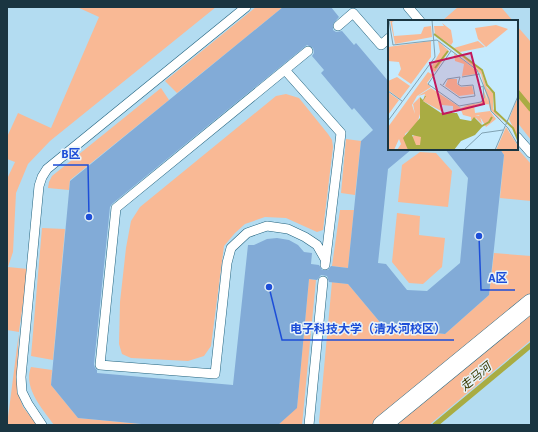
<svg xmlns="http://www.w3.org/2000/svg" width="538" height="432" viewBox="0 0 538 432" font-family="'Source Sans 3','Noto Sans SC',sans-serif">
<rect width="100%" height="100%" fill="#c5eafd"/>
<path fill="#b3dcf1" fill-rule="evenodd" d="M7 7H531V425H7ZM389 21H517V149H389Z"/>
<path fill="#f9b995" d="M77 7H216L50 141 28 164 16 193 13 252 8 267 28 269 19 331 17 372 18 392 23 407 37 425H7L19 332 7 330V179L15 162 7 159V137L18 113 51 128 99 17Z
M256 7H283L177 93 165 81Z
M458 7H501L513 21H442Z
M517 26 531 42V140L517 122Z
M161 88 169 100 70 180 69 190 48 188 49 182 52 176Z
M286 94 299 98 328 134 332 140 333 147 323 230 317 232 286 218 265 217 245 224 235 233 224 246 211 346 204 356 188 361 131 358 122 354 119 344 120 302 126 248 131 221 140 207 276 96Z
M346 139 361 141 355 195 341 193Z
M517 148 531 164V201L500 198 504 155 500 149H517Z
M420 152 436 153 452 171 448 207 398 202 402 165Z
M340 210H354L348 268 332 266Z
M397 213 420 216 419 235 445 238 442 267 423 284 409 283 392 262Z
M42 228 65 229 53 360 31 356Z
M494 253 531 256V294L371 425H320L319 422 332 282 348 284 384 327 445 334 489 295Z
M309 279 316 280 302 425H278L297 407Z
M531 313V340L429 425H390Z
M31 367 52 370 51 385 78 418 152 425H54C42 408 23 388 31 367Z"/>
<g fill="none" stroke-linecap="round" stroke-linejoin="round">
<path stroke="#a9ac43" stroke-width="5.5" d="M517 92 531 109
M435 425 531 345"/>
</g>
<path fill="#82abd7" fill-rule="evenodd" d="M283 7H331L339 17 333 24V30L336 32 342 31 354 45 356 43 389 82V149H412L388 169 378 263 386 264 407 290 427 291 460 263 468 178 445 149H500L504 155 489 295 445 334 384 327 348 284 329 282 327 276 321 275 317 280 309 279 297 408 278 425H152L78 418 51 385 70 181ZM307 45 313 48 314 53 312 56 324 70 321 73 352 110 354 108 373 130 361 141 348 268 331 266 328 270H322L319 265 311 264 312 253 304 252 298 245 289 240 277 238 267 239 254 245H248L233 385 97 373V370L95 368 94 364 110 207 112 204Z"/>
<g fill="none" stroke-linecap="round" stroke-linejoin="round">
<defs>
<path id="service" d="M408 7 420 21
M338 26 353 13 381 45 389 38
M308 51 116 208 100 365 215 374 227 263 231 248 247 233 267 226 288 229 305 237 317 245 325 259
M285 70 341 133 325 265
M517 137 531 153
M42 425 28 404 22 392 21 377 39 186 42 177 47 169 246 7
M309 425 323 281"/>
<path id="minor" d="M382 425 531 303"/>
</defs>
<use href="#service" stroke="#21627e" stroke-width="10"/>
<use href="#minor" stroke="#21627e" stroke-width="19"/>
<use href="#service" stroke="#fff" stroke-width="9"/>
<use href="#minor" stroke="#fff" stroke-width="18"/>
</g>
<g text-anchor="middle" dominant-baseline="central" stroke-width="3" stroke-linejoin="round" paint-order="stroke">
<g font-size="12" font-style="italic" fill="#3a3a00" stroke="#e7f3f9">
<text transform="translate(476 377) rotate(-40)">走马河</text>
</g>
</g>
<g transform="translate(388 20)">
<rect width="130" height="130" fill="#c5eafd"/>
<path d="M2 0H8L4 2 6 16 33 14 36 7 43 6 44 17 7 24ZM54 3 63 10 65 22 63 25 47 14 46 6H56ZM108 5 120 9 98 27 90 19 87 8ZM43 21V37L23 64 10 55 13 49 11 42 0 41V27ZM50 21 61 31 47 52 42 49 52 32ZM90 21 97 27 72 32 66 28ZM65 29 93 50 99 68 105 73V89L115 103 102 89 93 54ZM66 33 89 51 88 54 74 56 76 44 67 41ZM40 52 45 55 39 63 43 67 29 76 24 85 27 94 25 84 32 77V94L29 104 17 114 20 130H9L13 124 11 119 6 130H0V107ZM9 57 22 66 12 79 0 70V61ZM60 59H69V64L73 67 84 66 86 74 71 76 57 66ZM43 68 73 88 80 85 92 83 96 79 95 69 101 84 86 85 87 93 102 91 108 99 98 107 91 95H87L92 96 94 104 88 98 83 100V97L75 95 73 90H65V86L54 85 53 91 35 81 37 74 30 76ZM0 72 11 80 0 95ZM130 77V118L121 99ZM118 107 130 126V130H108ZM23.5 120a5.5 5.5 0 1 1 11 0a5.5 5.5 0 1 1-11 0Z" fill="#f9b995"/>
<path d="M37 76H38L35 81 53 93H69L72 99 83 101 86 97 95 106 87 115 73 121 66 130H20L15 118 32 98V77L35 80ZM24 115 33 117 32 125H28Z" fill="#a9ac43" fill-rule="evenodd"/>
<path fill="none" stroke="#a9ac43" stroke-width="2" d="M46 14 94 50 99 65 106 73 107 91 125 108 130 120M47 48 60 31M94 106 101 102 104 97"/>
<path fill="none" stroke="#81a2b2" stroke-width="1" d="M1 0 5 25 49 20 89 50 101 79 103 91 120 108 130 125M63 31 40 64 71 86 93 82 96 78 95 66 91 68M74 57 92 54M52 64 72 78 87 76 85 65 73 66 70 64 72 57M55 65 59 59 72 57M0 71 14 81M0 101 47 37 44 0M76 130 94 113 115 110M107 130 130 76"/>
<path fill="#c2185b" fill-opacity="0.15" stroke="#c2185b" stroke-width="2" d="M83 33 96 84 55 94 42 43Z"/>
<rect width="130" height="130" fill="none" stroke="#1a3541" stroke-width="2"/>
</g>
<path fill="none" stroke="#1d4ed8" stroke-width="1.5" d="M89 217L88 165H53M479 236L481 290H515M269 287L282 340H454"/>
<g fill="#1d4ed8" stroke="#e7f3f9" stroke-width="1.5">
<circle cx="89" cy="217" r="4"/>
<circle cx="479" cy="236" r="4"/>
<circle cx="269" cy="287" r="4"/>
</g>
<g font-size="12" text-anchor="middle" font-weight="bold" fill="#1d4ed8" stroke="#e7f3f9" stroke-width="3" stroke-linejoin="round" paint-order="stroke">
<text x="71" y="158">B区</text>
<text x="498" y="282">A区</text>
<text x="368" y="333">电子科技大学（清水河校区）</text>
</g>
<rect width="538" height="432" fill="none" stroke="#1a3541" stroke-width="16"/>
</svg>
